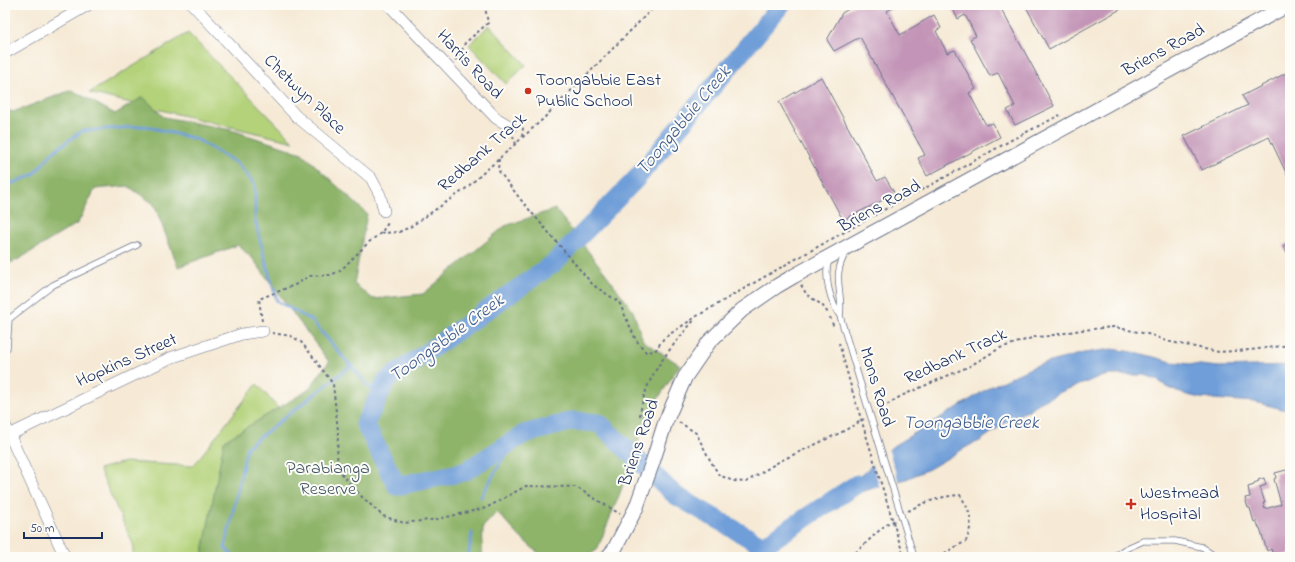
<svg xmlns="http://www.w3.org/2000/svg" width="1295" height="562" viewBox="0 0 1295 562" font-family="'Indie Flower',sans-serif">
<rect width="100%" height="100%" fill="#fdfcf7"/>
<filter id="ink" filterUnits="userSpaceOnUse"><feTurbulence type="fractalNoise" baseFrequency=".025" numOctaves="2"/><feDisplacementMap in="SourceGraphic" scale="8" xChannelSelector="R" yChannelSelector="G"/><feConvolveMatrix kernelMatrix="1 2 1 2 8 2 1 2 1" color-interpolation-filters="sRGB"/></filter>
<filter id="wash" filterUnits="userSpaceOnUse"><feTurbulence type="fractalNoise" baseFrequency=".012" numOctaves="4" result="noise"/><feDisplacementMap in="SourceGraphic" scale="16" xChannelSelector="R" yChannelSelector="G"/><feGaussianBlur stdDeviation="0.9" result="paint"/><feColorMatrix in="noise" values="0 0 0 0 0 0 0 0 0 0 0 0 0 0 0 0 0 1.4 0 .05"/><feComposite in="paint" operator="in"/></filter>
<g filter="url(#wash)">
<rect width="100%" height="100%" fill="#f6ead6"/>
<path fill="#b3d279" stroke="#67806c" d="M489 25 526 65 506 84 469 45Z
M188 33 294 142 89 93Z
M353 378 482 557H133V544L99 469 125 462 193 466 257 384 283 414Z"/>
<path fill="#8eb469" stroke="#547264" d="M72 90 115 114 143 97 164 117 231 130 302 153 367 214 354 284 373 299 423 294 505 226 555 209 606 274 633 311 643 341 680 365 648 414 620 493 597 550 586 557H543L520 537 497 512 483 527 482 557H202L224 441 308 390 329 362 253 259 238 245 178 267 154 204 128 186 95 189 78 223 19 259 5 265V109L13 112Z"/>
<path fill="#6f9ed8" stroke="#45669b" d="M1112 349 1139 353 1172 362 1219 367 1290 365V411L1255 402 1200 398 1183 394 1167 387 1156 379 1145 375H1108L1096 378 1085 383 1065 390 1037 404 1027 411 1013 417 980 441 970 445 929 469 906 479 835 499 893 446 960 406 990 387 1035 366 1084 353Z"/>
<path fill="#f6ead6" d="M888 448 899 483 880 488 872 462Z"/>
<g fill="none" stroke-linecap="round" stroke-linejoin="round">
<path stroke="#6f9ed8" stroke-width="3" d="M5 186 33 175 54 151 82 131 145 126 196 139 238 164 255 185V219L264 256 277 301 311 320 378 397
M481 497 483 493 513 441
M234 557 225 548 247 447 352 365
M468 557 472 533
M742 557 763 546"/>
<path stroke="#6f9ed8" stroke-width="19" d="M781 5 636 179 554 263 386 381 365 424 397 486 464 472 524 434 573 421 599 423 675 495 763 546 857 484"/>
</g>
<g id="blocks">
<path fill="#c394b7" d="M855 5H897L887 11 900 35 934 15 941 28 936 31 947 53 955 50 976 89 969 93 986 125 993 123 1000 137 927 176 918 158 925 155 860 37 834 51 827 40 842 13Z
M950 5H999L1054 106 1015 125 1007 110 1015 106 998 73 990 76 970 39 976 36 965 15 958 19Z
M1025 5H1128L1049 49Z
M1290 71V181L1269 137 1202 170 1184 136 1248 105 1242 96Z
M821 77 877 181 885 177 895 194 843 220 779 102Z
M1290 242V257L1283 246Z
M1290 469V552L1289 554 1274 557 1271 549 1267 551 1260 528H1259L1256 521 1254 522 1250 508H1248L1245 498 1250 497 1248 487 1254 485V483L1259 481 1258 480 1264 478 1266 485 1260 487 1265 503H1263L1265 509 1281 504 1274 479 1276 478 1275 473Z"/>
</g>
</g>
<g filter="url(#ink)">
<use href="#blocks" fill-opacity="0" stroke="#687088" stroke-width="1"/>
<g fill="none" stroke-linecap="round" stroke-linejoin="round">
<defs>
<path id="service" d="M829 260C823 276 831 303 840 316L861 385
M840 316C844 291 830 277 847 251
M5 349 7 348 9 319 53 285 137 245
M1113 557 1125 549 1143 541H1175L1202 547 1218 557"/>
<path id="minor" d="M193 5 296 116 371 178 380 195 384 211
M389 5 496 118 511 127
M5 53 88 5
M5 425 65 557
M9 435 170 358 242 334 263 331"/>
<path id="tertiary" d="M608 557 614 550 636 508 653 461 665 423 685 377 709 342 742 310 777 286 794 276 1288 5"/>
</defs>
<use href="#service" stroke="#687088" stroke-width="7"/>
<use href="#minor" stroke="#687088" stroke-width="12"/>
<use href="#tertiary" stroke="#687088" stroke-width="16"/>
<path stroke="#687088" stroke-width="2" stroke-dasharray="3 3" stroke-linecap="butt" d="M455 60 459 57 465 43 488 23 485 7 483 5
M521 122 523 128 522 137
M513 136 516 144
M499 159 498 170 521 200 593 285 619 302 636 340 646 352 655 351 664 338 697 316 785 265 909 196 929 186 1015 138 1060 115
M381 233 399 232 410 227 464 190 542 120 656 5
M801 285 807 295 822 305 828 313
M830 317 834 328
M262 321 259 299 297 284 309 276 330 275 340 271 369 242 381 233 388 223 387 221
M272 333 291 336 301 342 310 353 333 384 338 431 337 465 344 477 362 497 383 516 404 523 438 519 486 508 526 486 576 487 620 514
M839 343 852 390
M877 411 901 396 970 366 1000 348 1035 337 1048 336 1081 330 1114 327 1152 335 1166 341 1219 352 1250 350 1290 345
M640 416C644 376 671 348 695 319
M679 422 696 433 710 460 719 475 733 481 746 482 780 461 844 431 864 419
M908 511C924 502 942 496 960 495 971 512 974 522 966 541L943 554 941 557
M851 557 883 527 895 520"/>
<use href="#service" stroke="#fff" stroke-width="5.5"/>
<use href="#minor" stroke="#fff" stroke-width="11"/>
<use href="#tertiary" stroke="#fff" stroke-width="14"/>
<defs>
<path id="service-bridge" d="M861 385 914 557"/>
</defs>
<use href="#service-bridge" stroke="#687088" stroke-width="7" stroke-linecap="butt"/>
<path stroke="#687088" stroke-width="2" stroke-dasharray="3 3" stroke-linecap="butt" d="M852 390 904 557"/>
<use href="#service-bridge" stroke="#fff" stroke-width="5.5"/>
</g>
</g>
<g fill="#c8321e" stroke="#fdfcf7" stroke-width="1.5">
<circle cx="528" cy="91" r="4"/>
<path d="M1129 498h4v4h4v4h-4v4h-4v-4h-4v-4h4z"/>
</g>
<g text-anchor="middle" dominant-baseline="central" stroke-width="4" stroke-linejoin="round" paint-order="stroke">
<g font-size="18" fill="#1b2f5e" stroke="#fdfcf7">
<text transform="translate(1164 51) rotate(-29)">Briens Road</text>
<text transform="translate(469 65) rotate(47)">Harris Road</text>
<text transform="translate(304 95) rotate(44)">Chetwyn Place</text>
<text transform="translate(483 153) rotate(-41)">Redbank Track</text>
<text transform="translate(880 207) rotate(-29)">Briens Road</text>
<text transform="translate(956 357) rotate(-25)">Redbank Track</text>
<text transform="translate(127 361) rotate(-24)">Hopkins Street</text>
<text transform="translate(876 387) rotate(73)">Mons Road</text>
<text transform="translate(640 443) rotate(-71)">Briens Road</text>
</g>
<g font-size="18" fill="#1b2f5e" stroke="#fdfcf7" text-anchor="start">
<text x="536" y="81">Toongabbie East<tspan x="536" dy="21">Public School</tspan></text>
<text x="1140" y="494">Westmead<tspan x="1140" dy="21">Hospital</tspan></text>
</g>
<g font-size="18" fill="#415865" stroke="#fdfcf7">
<text x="328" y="469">Parabianga<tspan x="328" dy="21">Reserve</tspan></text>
</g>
<g font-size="19" font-style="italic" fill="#3d5b8f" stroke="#fdfcf7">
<text transform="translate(684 121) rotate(-50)">Toongabbie Creek</text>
<text transform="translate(447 339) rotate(-36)">Toongabbie Creek</text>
<text x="971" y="423">Toongabbie Creek</text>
</g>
</g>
<rect width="1295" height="562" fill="none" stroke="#fdfcf7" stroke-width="20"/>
<path d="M24 532v6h78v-6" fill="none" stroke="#1b2f5e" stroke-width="2"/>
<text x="30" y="532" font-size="12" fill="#1b2f5e" stroke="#fdfcf7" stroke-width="3" paint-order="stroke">50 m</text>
</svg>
